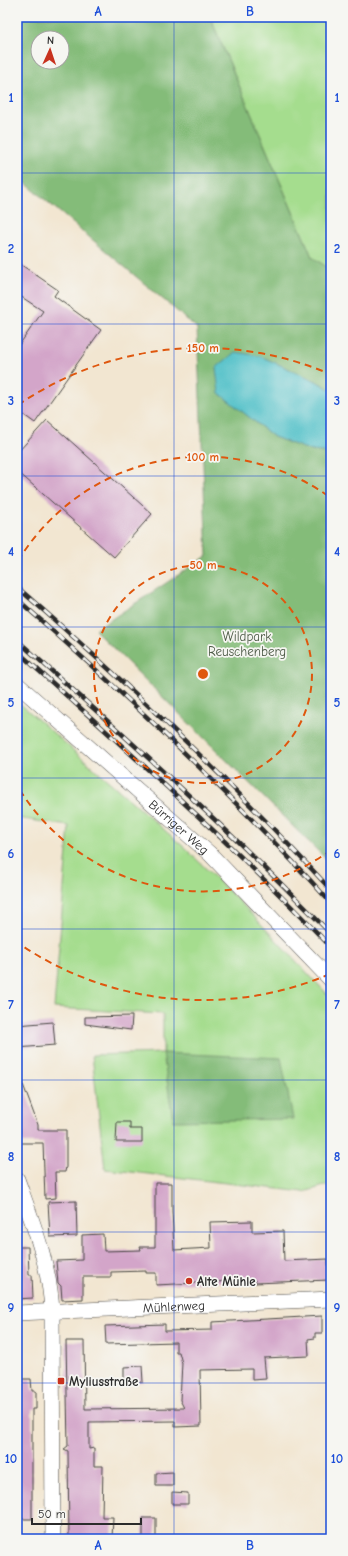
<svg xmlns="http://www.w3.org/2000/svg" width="348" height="1556" viewBox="0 0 348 1556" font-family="'Comic Neue',sans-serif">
<rect width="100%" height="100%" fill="#f6f6f2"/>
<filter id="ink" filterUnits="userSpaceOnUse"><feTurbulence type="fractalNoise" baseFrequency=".025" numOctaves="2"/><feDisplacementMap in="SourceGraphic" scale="8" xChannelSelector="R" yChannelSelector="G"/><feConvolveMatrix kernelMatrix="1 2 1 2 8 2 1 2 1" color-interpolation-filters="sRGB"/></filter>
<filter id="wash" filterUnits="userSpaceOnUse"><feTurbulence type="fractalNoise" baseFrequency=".012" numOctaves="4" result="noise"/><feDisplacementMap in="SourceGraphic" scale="16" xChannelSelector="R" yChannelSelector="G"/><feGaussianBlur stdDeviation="0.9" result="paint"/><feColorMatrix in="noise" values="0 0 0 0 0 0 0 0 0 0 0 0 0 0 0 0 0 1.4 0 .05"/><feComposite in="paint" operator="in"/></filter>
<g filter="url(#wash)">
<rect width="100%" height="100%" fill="#f2e6d1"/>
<path fill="#a5dd8e" stroke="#68845c" d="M210 17H331V270L312 257Z
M17 701 185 848 244 906 331 998V1184L304 1192 105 1169 92 1055 163 1053V1014L54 1008 69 826 17 818Z"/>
<path fill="#84bc79" stroke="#587452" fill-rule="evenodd" d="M17 17H210L312 257 331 270V390L316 381 260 356 219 393 274 437 312 451 331 453V864L95 630 207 556 197 328 17 176ZM38 38H62V62H38Z
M163 1053 281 1058 293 1119 173 1121Z"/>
<path fill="#53c1c9" stroke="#3f767a" d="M235 352 260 356 316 381 331 390V453L312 451 274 437 219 393 216 368Z"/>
<g id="blocks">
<path fill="#d3a5c9" d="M17 262 58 290 54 296 101 330 35 423 17 410V348L43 311 17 294Z
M47 420 152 514 114 557 17 471V453Z
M132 1016 131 1030 85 1024V1017Z
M53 1022 55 1045 17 1048V1025Z
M17 1071H18L38 1125V1130H66V1167L65 1172H55L56 1198 45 1199 43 1143H20V1130L17 1114Z
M117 1122H130V1129H142V1142H116Z
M155 1183H172V1211L174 1250 211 1248 210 1222 252 1221V1232L283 1231 284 1261 328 1259 329 1280 255 1283V1280L156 1285V1273H146V1271L111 1272V1277H83V1299L62 1300 61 1286 58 1283 56 1261 82 1260V1235L103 1234 104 1251 141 1250 140 1247H155Z
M76 1201 77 1236 50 1237 48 1202Z
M17 1247H28L29 1275H32L33 1298 17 1299Z
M322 1316V1333H315V1338L308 1339 309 1356 264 1358 266 1379 252 1380V1369L200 1370 201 1426 175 1427V1421L89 1422V1449L94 1448V1466H103L102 1517H113L112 1539H69L68 1451 64 1449 68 1446 66 1341H84L85 1409 184 1408 180 1400 182 1363 179 1352H176V1342L106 1344 105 1326 165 1324V1331L212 1330V1322Z
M142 1366 143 1382 124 1383V1367Z
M17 1379H31L32 1391H36V1409H32V1519H17Z
M173 1472V1486H156V1473Z
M172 1492 188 1493V1504H172Z
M143 1518H156V1539H143Z"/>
</g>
</g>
<g filter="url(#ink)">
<use href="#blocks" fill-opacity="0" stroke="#494744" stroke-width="1"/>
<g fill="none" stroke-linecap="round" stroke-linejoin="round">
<defs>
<g id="minor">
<path id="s1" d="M17 684 210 854 331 980"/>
<path d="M17 1179C32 1221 50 1265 52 1311L53 1539"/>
<path id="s2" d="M17 1313 331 1299"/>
</g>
</defs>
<use href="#minor" stroke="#494744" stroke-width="16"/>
<use href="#minor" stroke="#fff" stroke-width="15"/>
<defs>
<path id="rail" d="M17 587C126 682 233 783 331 890
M17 599C126 695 233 795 331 903
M17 640C124 735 231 831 331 934
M17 651C124 747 231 843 331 947"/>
</defs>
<use href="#rail" stroke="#2b2b2b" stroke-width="4.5"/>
<use href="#rail" stroke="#f6f6f2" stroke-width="3" stroke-dasharray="9" stroke-linecap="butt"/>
</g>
</g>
<path fill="none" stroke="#1d4ed8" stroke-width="1" stroke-opacity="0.55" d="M174 17V1539M17 173H331M17 324H331M17 476H331M17 627H331M17 778H331M17 929H331M17 1080H331M17 1232H331M17 1383H331"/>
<g fill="none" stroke="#df570e" stroke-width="2" stroke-dasharray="7 5">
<circle cx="203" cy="674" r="109"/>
<path d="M331 850A217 217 0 0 1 18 787M18 561A217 217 0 0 1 331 498"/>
<path d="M330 974A326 326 0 0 1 18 943M18 405A326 326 0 0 1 330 374"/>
</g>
<g fill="#c8321e" stroke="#f6f6f2" stroke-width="1.5">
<circle cx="189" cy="1281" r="4"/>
<rect x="57" y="1377" width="8" height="8" rx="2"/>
</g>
<g text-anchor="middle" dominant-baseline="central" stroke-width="3.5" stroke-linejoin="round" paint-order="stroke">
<g font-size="13" fill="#4a5844" stroke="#f6f6f2">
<text x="247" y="636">Wildpark<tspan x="247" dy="15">Reuschenberg</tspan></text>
</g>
<g font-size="13" fill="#2b2b2b" stroke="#f6f6f2">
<text stroke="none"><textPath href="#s1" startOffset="216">Bürriger Weg</textPath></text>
<text stroke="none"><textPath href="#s2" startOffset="157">Mühlenweg</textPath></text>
</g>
<g font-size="13" font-weight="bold" fill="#2b2b2b" stroke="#f6f6f2" text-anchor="start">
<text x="197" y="1281">Alte Mühle</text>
<text x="69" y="1381">Myliusstraße</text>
</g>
</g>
<circle cx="203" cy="674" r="6" fill="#df570e" stroke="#f6f6f2" stroke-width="2"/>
<g font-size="12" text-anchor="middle" font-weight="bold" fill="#df570e" stroke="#f6f6f2" stroke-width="3.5" stroke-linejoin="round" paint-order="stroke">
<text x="203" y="352">150 m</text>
<text x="203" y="461">100 m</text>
<text x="203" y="569">50 m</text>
</g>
<rect width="348" height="1556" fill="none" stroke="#f6f6f2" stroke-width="44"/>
<g transform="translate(50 50) rotate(3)"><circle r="19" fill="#f6f6f2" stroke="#a5a5a2"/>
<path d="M0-3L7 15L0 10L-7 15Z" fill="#c8321e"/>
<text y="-6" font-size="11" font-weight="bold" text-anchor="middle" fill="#2b2b2b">N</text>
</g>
<path d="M32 1518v6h109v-6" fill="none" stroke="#2b2b2b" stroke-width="2"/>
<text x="38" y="1518" font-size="12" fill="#2b2b2b" stroke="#f6f6f2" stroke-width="3" paint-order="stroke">50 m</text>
<rect x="22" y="22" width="304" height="1512" fill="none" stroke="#1d4ed8" stroke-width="1.5"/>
<g font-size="13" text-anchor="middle" font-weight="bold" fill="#1d4ed8">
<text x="98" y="16">A</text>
<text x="250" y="16">B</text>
<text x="11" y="102">1</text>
<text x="337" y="102">1</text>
<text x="11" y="253">2</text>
<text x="337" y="253">2</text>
<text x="11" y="405">3</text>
<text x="337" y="405">3</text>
<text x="11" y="556">4</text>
<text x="337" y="556">4</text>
<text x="11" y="707">5</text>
<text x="337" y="707">5</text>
<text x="11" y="858">6</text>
<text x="337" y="858">6</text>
<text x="11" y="1009">7</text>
<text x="337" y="1009">7</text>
<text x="11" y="1161">8</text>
<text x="337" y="1161">8</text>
<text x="11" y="1312">9</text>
<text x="337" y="1312">9</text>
<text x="11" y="1463">10</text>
<text x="337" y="1463">10</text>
<text x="98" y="1550">A</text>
<text x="250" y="1550">B</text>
</g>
</svg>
